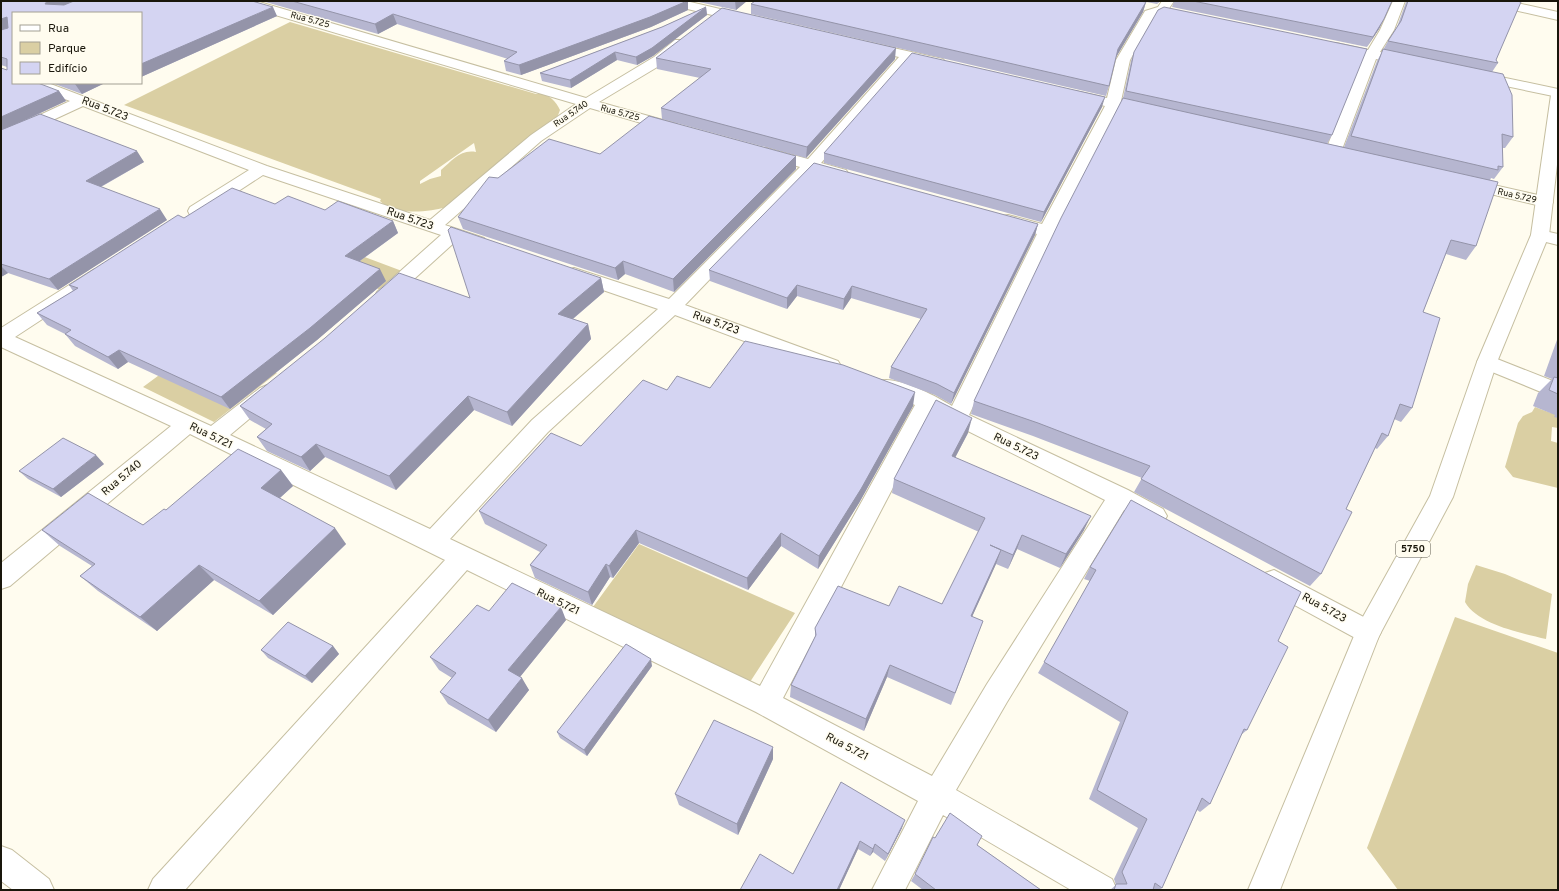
<svg xmlns="http://www.w3.org/2000/svg" width="1559" height="891" viewBox="0 0 1559 891" font-family="Overpass,sans-serif">
<rect width="100%" height="100%" fill="#fffcef"/>
<path fill="#dacfa3" fill-rule="evenodd" d="M290 22 536 94C547 92 556 101 560 110L557 118 447 207C428 212 395 216 380 201L381 199 124 105ZM474 143 476 152C460 149 452 161 441 170V176L430 179 420 184V181Z
M362 256 402 271 381 290 338 273Z
M189 336 277 373 214 422 143 387 185 356Z
M1558 399V428L1552 427 1551 441 1558 443V488L1513 477 1505 467 1518 423 1523 416 1532 412 1535 407 1551 413Z
M639 544 795 613 750 682 593 607Z
M1476 565 1505 574 1552 594 1546 639C1522 633 1478 625 1465 602L1468 584Z
M1455 617 1558 653V890H1398L1367 848Z"/>
<g fill="none" stroke-linecap="round" stroke-linejoin="round">
<defs>
<path id="minor" d="M236 1H256L586 98 654 57 675 40H685L687 43 685 46 664 63 599 102 677 124 680 127 677 130 672 132 590 108 541 141 445 225 484 238 487 242 484 246 478 247 456 241 391 300 384 302 377 300 375 296 377 292 441 235 263 175 202 215 196 216 190 215 188 211 190 207 249 170 83 106 1 144V133L70 101 30 86 28 83H48L267 166 430 220 531 135 576 104 238 4Z
M665 1H686L750 16 751 19 745 23 667 4Z
M1162 1H1174L1166 13 1154 17 1130 60 1121 101 1153 108 1155 111 1153 114 1148 115 1118 109 1056 231 969 415 1128 490 1163 509 1167 516 1163 523 1155 526 1124 510 1007 702 956 790 1112 879 1117 890H1071L943 815 905 890H872L918 801 756 712 467 570 185 890H148L153 879 445 560 190 434 10 586 1 589V563L171 426 1 347V328L93 270 99 268 105 270 108 274 105 278 15 337 211 426 260 388 267 385 274 388 277 393 274 398 230 435 430 529 532 420 658 309 568 278 565 274 568 270 574 268 580 270 669 299 800 167 761 156 759 153 761 150 767 148 808 159 899 57 861 49 859 46 861 43 866 42 943 59 945 62 943 65 938 66 911 60 821 163 846 170 848 173 846 176 840 178 814 171 685 305 838 361 841 366 838 371 831 373 824 371 675 315 548 432 450 539 760 686 915 405 879 391 876 386 879 381C896 375 936 396 952 406L1037 234 1002 224 999 220 1002 216 1008 215 1042 224 1105 106 1070 98 1068 95 1070 92 1075 91 1107 98 1116 60 1145 11 1158 7ZM932 413 1105 500 987 684 932 776 783 698Z
M1393 1H1405L1394 30 1380 52 1413 59 1415 62 1413 65 1408 66 1376 59 1341 152 1339 155H1327L1325 152 1363 57 1331 50 1329 47 1331 44 1336 43 1368 50 1380 30Z
M1485 1H1508L1558 12V20L1487 4Z
M1477 72 1558 89V97L1472 79 1470 76 1472 73Z
M1467 179 1551 198 1553 202 1551 206 1545 207 1461 187 1459 184 1461 181Z
M1540 230 1558 234V245L1534 239 1531 235 1534 231Z
M1487 355 1558 383V399L1480 367 1477 362 1480 357Z
M1274 570 1377 624 1381 632 1377 640 1368 644 1359 640 1265 589 1262 581 1265 573Z
M1 846 12 850 49 879 54 890H13L1 881Z"/>
<path id="major" d="M1558 91V156L1549 235 1497 362 1453 497 1379 636 1280 890H1248L1359 624 1430 496 1477 362 1531 235 1551 95 1553 92Z"/>
</defs>
<use href="#minor" stroke="#c6bfa1" stroke-width="2"/>
<use href="#major" stroke="#c6bfa1" stroke-width="2"/>
<use href="#minor" fill="#fff" fill-rule="evenodd"/>
<use href="#major" fill="#fff" fill-rule="evenodd"/>
</g>
<path fill="#b6b6d0" d="M1 1 277 16 141 77V13H13V83L59 91 66 101 26 120 144 162 101 187 167 220 58 290 8 273 1 277V68L7 70V67L1 65Z
M262 1H688V10L651 27 521 75 506 71 504 61 508 59 397 24 378 34Z
M694 1H747L736 10Z
M1141 1H1161L1157 4Z
M1174 1H1392L1379 29 1367 47 1172 7Z
M1406 1H1520L1496 60 1498 63 1492 72 1513 137 1505 148H1502L1503 167 1494 179 1491 178 1490 180 1476 246 1466 260 1446 254 1423 312 1412 408 1401 422 1394 419 1388 436 1377 449 1375 448 1346 509 1321 574 1310 586 1134 492 1142 478 1033 436 971 414 974 401 1123 98 1131 61 1134 52 1332 135 1327 144 1344 147 1377 61 1388 41 1397 27 1406 2Z
M1146 2 1143 12 1116 57 1109 86 1106 96 751 14V4Z
M706 7 707 15 653 56 637 65 617 60 571 88 542 81 540 73 662 27Z
M656 58 895 59 806 158 662 119 661 108 700 78 657 69Z
M52 83H105L82 94Z
M1102 107 1041 222 824 163V153Z
M600 154 796 156V169L674 292 625 274 618 280 463 229 458 217 498 178Z
M275 204 325 210 393 221 398 233 360 261 386 281 317 340 230 409 128 362 118 369 75 346 65 334 47 325 37 313 73 291 69 285 184 218Z
M1038 224 1035 235 951 404 935 395 889 378 891 367 921 319 851 298 843 310 797 296 787 309 710 281 709 270Z
M601 278 604 292 573 319 588 324 591 339 512 426 474 410 396 490 325 457 310 471 267 451 257 437 266 429 250 420 240 406 470 298Z
M1558 337V418L1554 417 1555 415 1533 406 1538 393 1552 379 1544 376Z
M710 388 913 406 859 503 818 569 781 546 748 590 639 543 613 578 610 577 592 605 535 578 530 565 540 552 485 524 479 511 581 446 667 390Z
M968 433 955 458 1084 530 1060 568 1017 549 1008 569 996 564 972 617 983 621 951 705 887 677 864 731 790 697 791 685 815 637V628L889 606 942 604 979 532 892 493 894 479Z
M104 464 61 497 28 479 19 471Z
M281 470 293 486 280 498 346 544 273 615 214 580 157 631 98 591 80 576 92 566 60 546 42 530 143 525 166 510Z
M1090 567 1278 641 1247 730 1241 735 1210 804 1200 812 1197 810 1162 888 1159 890H1110L1116 885 1114 879 1138 828 1089 799 1120 722 1038 673 1090 581 1084 579Z
M489 611 566 620 520 677 529 690 496 732 448 704 440 692 452 678 439 670 430 657Z
M333 646 339 654 312 683 268 658 261 650Z
M652 666 587 756 560 738 557 732Z
M773 759 738 835 679 805 675 794Z
M841 782 902 828 885 861 873 852 870 856 858 849 839 890H740L793 874Z
M935 838 977 845 1041 890H923L911 881 915 874Z"/>
<path fill="#9494a9" d="M47 1H73L52 13 45 4Z
M688 1V10L651 27 521 75 519 65Z
M735 1H747L736 10Z
M1146 2 1143 12 1115 59 1118 49Z
M273 7 277 16 141 77V64Z
M706 7 707 15 653 56 637 65 636 57Z
M393 14 397 24 378 34 375 24Z
M7 17 13 25 1 31V19Z
M1384 19 1379 29 1367 47 1373 37Z
M896 48 895 59 806 158 807 147Z
M615 52 617 60 571 88 570 80Z
M77 83H105L82 94 75 84Z
M59 91 66 101 1 131V117Z
M1105 97 1102 107 1041 222 1044 212Z
M137 151 144 162 93 191 86 181Z
M796 156V169L674 292 673 279Z
M160 209 167 220 58 290 49 279Z
M393 221 398 233 350 268 345 256Z
M1038 224 1035 235 951 404 954 393Z
M623 261 625 274 618 280 615 268Z
M1 266 8 273 1 277Z
M380 269 386 281 317 340 230 409 221 397Z
M601 278 604 292 562 328 558 314Z
M797 285V296L787 309V298Z
M852 286 851 298 843 310 844 299Z
M588 324 591 339 512 426 507 412Z
M119 350 128 362 118 369 108 357Z
M915 392 913 406 859 503 818 569 819 556Z
M468 396 474 410 396 490 389 476Z
M972 418 968 433 948 471 952 456Z
M316 444 325 457 310 471 301 457Z
M96 455 104 464 61 497 53 489Z
M281 470 293 486 273 504 261 488Z
M1091 516 1084 530 1060 568 1066 554Z
M335 528 346 544 273 615 259 601Z
M636 530 639 543 613 578 609 566Z
M781 533V546L748 590 747 578Z
M1022 535 1017 549 1008 569 1013 555Z
M1001 550 996 564 966 630 971 616Z
M606 564 610 577 592 605 588 592Z
M199 565 214 580 157 631 140 617Z
M561 607 566 620 515 683 508 670Z
M333 646 339 654 312 683 305 676Z
M651 659 652 666 587 756 584 750Z
M890 665 887 677 864 731 866 719Z
M522 678 529 690 496 732 488 720Z
M773 747V759L738 835 737 824Z
M905 820 902 828 885 861 888 854Z
M860 841 858 849 839 890H837Z
M875 844 873 852 870 856 873 849Z"/>
<path fill="#d4d4f2" stroke="#9494a9" d="M1 1H47L45 4 64 5 74 1H252L273 7 141 64V13H13V83H38L59 91 1 117V68L7 70V59L1 57V30L8 28 7 17 1 19Z
M292 1H687L650 17 519 65 504 61 517 52 393 14 375 24Z
M755 1H1139L1146 2 1118 49 1109 86 751 4Z
M1193 1H1392L1384 19 1373 37Z
M1408 1H1516L1521 2 1496 60 1498 63 1388 41 1401 21Z
M706 7 652 48 636 57 615 52 570 80 540 73 662 27Z
M1164 7 1367 49 1332 135 1126 91 1134 52 1158 10Z
M722 8 896 48 807 147 661 108 711 69 656 58Z
M1383 49 1503 74 1512 95 1513 137 1502 134 1503 167 1498 166V170L1351 136Z
M912 53 1105 97 1044 212 824 153Z
M1123 98 1498 182 1476 246 1451 240 1423 312 1440 318 1412 408 1400 404 1388 436 1382 433 1346 509 1352 512 1321 574 1141 479 1150 466 1038 423 974 401 1061 218Z
M40 114 137 151 86 181 160 209 49 279 1 264V130Z
M649 116 796 156 673 279 623 261 615 268 458 217 489 177 498 178 549 139 600 154Z
M814 163 1038 224 954 393 937 384 891 367 927 309 852 286 844 299 797 285 787 298 709 270Z
M232 188 275 204 288 196 325 210 338 201 393 221 345 256 380 269 310 328 221 397 119 350 108 357 65 334 71 330 37 313 78 288 69 285 178 215 184 218Z
M451 227 601 278 558 314 588 324 507 412 468 396 389 476 316 444 301 457 257 437 272 424 240 406 325 338 399 273 470 298 448 230Z
M745 341 843 365 915 392 861 489 819 556 781 533 747 578 636 530 609 566 606 564 588 592 530 565 547 545 479 511 551 433 581 446 643 380 667 390 677 376 710 388Z
M1554 377 1558 378V394L1549 390Z
M936 400 972 418 952 456 1091 516 1066 554 1022 535 1013 555 990 545 1001 550 971 616 983 621 955 693 890 665 866 719 791 685 816 635 815 628 838 586 889 606 899 586 942 604 985 518 894 479Z
M63 438 96 455 53 489 19 471Z
M238 449 281 470 261 488 335 528 259 601 199 565 140 617 80 576 95 564 42 530 88 493 143 525 164 509 166 510Z
M1131 500 1301 592 1278 641 1288 647 1247 730 1244 729 1210 804 1202 798 1162 888 1155 883 1153 890H1114L1116 884H1127L1122 872 1147 819 1097 790 1128 712 1044 662 1096 570 1090 567Z
M512 583 561 607 508 670 522 678 488 720 440 692 456 673 430 657 477 605 489 611Z
M288 622 333 646 305 676 261 650Z
M626 644 651 659 584 750 557 732Z
M714 720 773 747 737 824 675 794Z
M841 782 905 820 888 854 875 844 873 849 860 841 837 890H740L760 854 793 874Z
M950 813 982 836 977 845 1041 890H936L915 874 933 837 935 838Z"/>
<g text-anchor="middle" dominant-baseline="central" stroke-width="3" stroke-linejoin="round" paint-order="stroke">
<g font-size="9" fill="#19160b" stroke="#fffcef">
<text transform="translate(310 20) rotate(15)">Rua 5.725</text>
<text transform="translate(620 113) rotate(15)">Rua 5.725</text>
<text transform="translate(571 114) rotate(-34)">Rua 5.740</text>
<text transform="translate(1517 196) rotate(13)">Rua 5.729</text>
</g>
<rect fill="#fffcef" stroke="#5e5b4f" stroke-width="1" x="1396" y="541" width="34" height="16" rx="3"/>
<g font-size="10" font-weight="bold" fill="#19160b">
<text x="1413" y="549">5750</text>
</g>
<g font-size="11" fill="#19160b" stroke="#fffcef">
<text transform="translate(105 109) rotate(21)">Rua 5.723</text>
<text transform="translate(410 219) rotate(19)">Rua 5.723</text>
<text transform="translate(716 323) rotate(20)">Rua 5.723</text>
<text transform="translate(211 436) rotate(26)">Rua 5.721</text>
<text transform="translate(1016 447) rotate(26)">Rua 5.723</text>
<text transform="translate(122 478) rotate(-40)">Rua 5.740</text>
<text transform="translate(558 602) rotate(26)">Rua 5.721</text>
<text transform="translate(1324 608) rotate(29)">Rua 5.723</text>
<text transform="translate(847 747) rotate(28)">Rua 5.721</text>
</g>
</g>
<rect width="1559" height="891" fill="none" stroke="#19160b" stroke-width="4"/>
<rect x="12" y="12" width="130" height="72" fill="#fffcef" stroke="#a3a094"/>
<rect x="20" y="25" width="20" height="6" fill="#ffffff" stroke="#a3a094"/>
<text x="48" y="32" font-size="12" fill="#19160b">Rua</text>
<rect x="20" y="42" width="20" height="12" fill="#dacfa3" stroke="#a3a094"/>
<text x="48" y="52" font-size="12" fill="#19160b">Parque</text>
<rect x="20" y="62" width="20" height="12" fill="#d4d4f2" stroke="#a3a094"/>
<text x="48" y="72" font-size="12" fill="#19160b">Edifício</text>
</svg>
